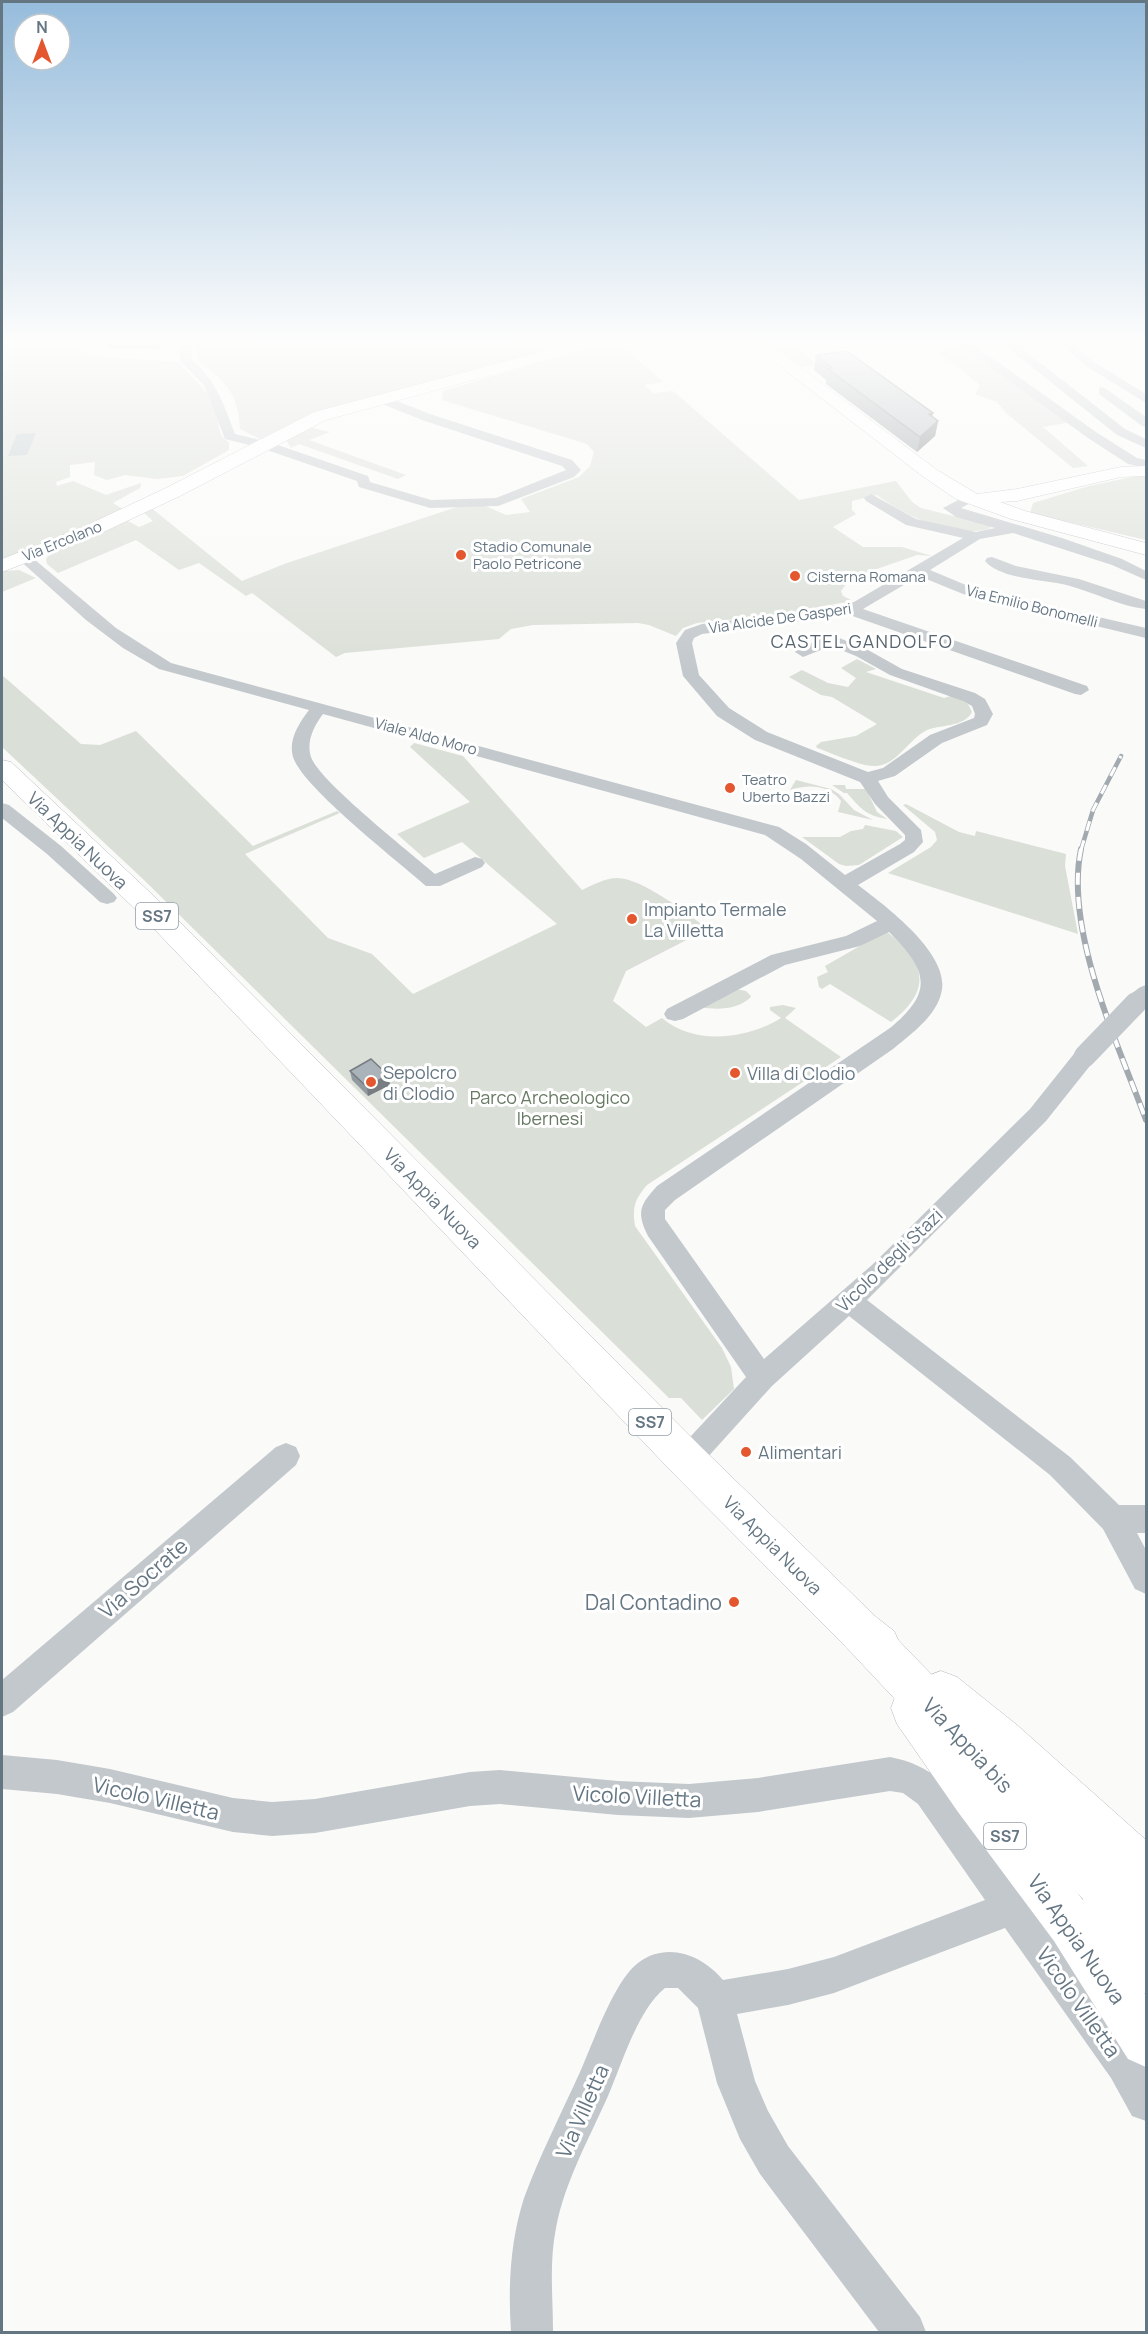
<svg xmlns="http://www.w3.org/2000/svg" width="1148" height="2334" viewBox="0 0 1148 2334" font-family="Manrope,sans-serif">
<rect width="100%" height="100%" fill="#fafaf8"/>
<path fill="#dadfd7" d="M2 343 68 347 102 357 178 362 212 398 221 435 229 443V450L183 476 157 479 125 475 107 480 94 475 95 462 70 465V477L56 482 57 486 73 481 106 495 141 483 140 488 113 503 123 509 83 529 2 559Z
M195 343H544L556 351 310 414 262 440 240 429C239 396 226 380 198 362Z
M606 343H619L663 382 644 385 653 393 673 391 799 500 896 481 912 502 921 508 989 525 991 528C957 540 904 516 877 495L852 501V510L856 514 833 527 863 547H902L932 556 917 555 871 571 847 583 841 591 843 596 851 600 847 602 775 615 697 623 683 628 676 636 649 625 638 623 533 625 511 629 499 639 345 653 336 657 252 593 246 596 199 563 179 570 136 540 58 573 47 564 46 559 50 553 126 520 139 527 153 521 143 512 150 507 242 581 284 564 460 506 483 505 506 515 530 512 521 499 579 477 590 466 594 452 587 444 442 400 443 391Z
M923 343H958L1071 422 1043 427 1088 466 1073 468 1006 413 997 402 975 394 980 385 945 357Z
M793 345 818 365 799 367 772 348Z
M308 427 330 432 309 440 406 475 398 479 299 444 291 448 286 440Z
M1146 474V540L1030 513 1033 503 1089 486Z
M19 570 36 578 2 592V571Z
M857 659 876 669 866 672 944 698 954 695 968 704 972 712C964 728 939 724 925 731 908 741 896 765 876 766 861 767 832 753 817 748L816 746 821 742 856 736 877 724 832 697 821 695 789 677 802 670 828 683 848 687 856 678 841 668Z
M2 675 81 744 100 745 136 731 253 846 337 811 340 813 245 854 328 938 372 954 413 994 557 924 462 842 424 858 397 834 470 802 410 747 414 743 463 756 582 890C593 885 605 878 617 878 642 878 688 914 708 929L626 971 613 1001 646 1027 662 1018C694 1046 748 1039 781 1018L770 1010V1007L783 1005 796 1008 785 1018 841 1057 647 1185C635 1199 632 1207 635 1226L722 1348 731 1367 734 1389 702 1420 681 1398H669L144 880 2 747Z
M796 780 831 789 839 794 854 810 873 820 838 812 841 801C829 785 808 784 790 790Z
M832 785H845L846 789H866L877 812 887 819C865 816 859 806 847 793H844Z
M906 804 959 832 975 836 976 831 1066 854 1065 866 1078 934 888 873 931 847 937 840 935 832 903 805Z
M865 825 896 831 903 837 859 865 846 866 839 864 802 837H840L851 831 863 829Z
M886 931C925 962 934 989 891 1022L830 984 822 989 819 987 817 977 828 972 825 966Z
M736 989 746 991 751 996 750 998C736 1010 717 1010 700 1007Z"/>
<path fill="#bbc7cb" d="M36 433 27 455 8 456 17 434Z"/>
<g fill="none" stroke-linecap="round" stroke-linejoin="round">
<defs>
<path id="secondary" d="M575 343H601L598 346 326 420 180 496 95 536 2 572V559L81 528 166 488 314 412Z
M750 343H768L937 470 977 494 1017 489 1121 467 1146 466V476L1121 477 1017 501 1000 502 1025 511 1146 543V555L1011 519 956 499 925 478Z"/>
<path id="primary" d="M2 760 11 762 157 899 701 1447 876 1617 894 1631 901 1646 894 1661 879 1668 864 1661 846 1647 673 1473 137 911 2 780Z
M941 1671 957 1677 1017 1725 1146 1840V1895L1129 1888 960 1737 1088 1907 1146 1996V2067L1128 2059 1054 1941 958 1812 897 1724 891 1708 897 1692 913 1686 921 1689 925 1677Z"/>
<path id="highway" d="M861 1611 876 1617 1092 1841 1146 1893V1994L1128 1987 1088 1921 1081 1904 1083 1899 846 1647 840 1632 846 1617Z"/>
</defs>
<use href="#secondary" stroke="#b3babf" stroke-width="1"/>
<use href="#primary" stroke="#b5babe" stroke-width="1"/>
<use href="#highway" stroke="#b4b9bd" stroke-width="1"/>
<path fill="#c3c8cc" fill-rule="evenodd" d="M179 343H191L192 360C216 380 224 405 235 434L269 442 368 476 370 482 431 500 496 498 566 470 562 466 422 420 380 403V397L384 396 430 414 572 460 581 470 574 477 498 506 430 508 359 487 357 481 261 448 225 439 204 385 180 361Z
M957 343H971L1096 432 1137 458 1146 460V468L1128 464 1088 438Z
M1002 343H1015L1125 429 1146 439V448L1117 435Z
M1060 343H1073L1094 362 1146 394V403L1086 366Z
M1103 387 1146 417V427L1142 426 1099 394V388Z
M871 494 916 519 976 532 995 528 956 517 943 508 966 496H976L978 499 961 508 1062 538 1122 559 1146 571V580L1112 565 1013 533 980 539 930 570 973 588 1146 628V638L963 594 919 576 863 609 1087 686 1089 690 1081 695 1075 694 844 613 785 624 702 634 694 638 692 643 699 675 729 708 767 732 868 772 883 768 930 735 974 718 975 714 972 706 963 701 890 675 856 656 831 646 803 657 795 652 797 649 825 637H837L868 650 902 669 975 693 985 699 993 714 987 725 942 743 895 776 878 781 888 797 921 830 923 842 914 852 858 885C884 905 953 955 941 994 935 1017 911 1034 893 1049L675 1200 665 1210V1219L764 1359 872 1265 1030 1109 1077 1050 1085 1048 1093 1050 1096 1056 1093 1062 1046 1121 867 1300 1070 1457 1119 1505H1146V1533H1137L1146 1550V1594L1135 1589 1103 1529 1050 1475 849 1316 772 1386 697 1469 687 1473 677 1469 673 1460 677 1451 746 1377 648 1236C636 1212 640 1205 657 1186L890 1028C935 991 927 970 889 932L860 946 785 965 683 1019 675 1021 667 1019 664 1014 667 1009 771 955 846 936 877 921 801 859 765 835 323 714C314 726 306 741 311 757 319 781 411 853 435 874L475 857 482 859 485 863 482 867 440 886H426C398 861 303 788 293 757 288 740 299 723 309 710L159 669 123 648 86 620 16 557 18 554H28L116 628 171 663 779 827 806 844 845 875 900 844 905 840V835L875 804 860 782 755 740 717 716 683 676 676 643 685 630 702 624 785 614 854 602 963 538 906 525 866 501 864 498Z
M992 557 1016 566 1079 579 1146 601V609C1119 606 1096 593 1070 586 1046 579 1001 580 985 561L987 558Z
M2 803 9 805 61 846 114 894 117 898 114 902 107 904 100 902 47 854 2 818Z
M1146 985V1005L1136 1010 1128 1008 1125 1003C1131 994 1136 988 1146 985Z
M286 1443 296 1447 300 1456 296 1465 13 1712 2 1717V1680L276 1447Z
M2 1755 57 1760 110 1769 233 1798 272 1802 315 1799 470 1772 500 1770 618 1781 689 1784 758 1778 890 1757C911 1761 924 1768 942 1780L1137 2052 1146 2067V2121L1132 2116 1111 2078 1005 1928 834 1993 788 2005 737 2014 755 2081 768 2111 788 2146 920 2317 926 2332H879L760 2174 740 2139 717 2083 698 2008 678 1988H665C637 2011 622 2064 608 2096 589 2139 565 2181 556 2228 549 2263 553 2297 553 2332H511C508 2287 510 2242 524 2198 540 2155 561 2114 580 2072 593 2043 614 1981 638 1963 667 1941 702 1955 723 1980L788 1969 834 1957 985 1900 918 1804 903 1793 890 1791 758 1812 689 1818 618 1815 500 1804 470 1806 315 1833 272 1836 233 1832 110 1803 57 1794 2 1789Z"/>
<use href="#secondary" fill="#fff" fill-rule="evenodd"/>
<use href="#primary" fill="#fff" fill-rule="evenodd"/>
<use href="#highway" fill="#fff" fill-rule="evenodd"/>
<defs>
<path id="rail-far1" d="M1081 850 1093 810 1121 756"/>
<path id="rail" d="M1081 849C1064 930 1118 1044 1146 1120"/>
</defs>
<use href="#rail-far1" stroke="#a2aab0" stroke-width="4.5"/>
<use href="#rail" stroke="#a2aab0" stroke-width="6"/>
<use href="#rail-far1" stroke="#fff" stroke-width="3" stroke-dasharray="10" stroke-linecap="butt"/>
<use href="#rail" stroke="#fff" stroke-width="4" stroke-dasharray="12" stroke-linecap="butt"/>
<path stroke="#c3c8cc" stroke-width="22" d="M1085 1056 1136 1003"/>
</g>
<path fill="#929a9f" d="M107 343H163L158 349 108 348Z
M816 355 932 416 938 421 935 436 917 452 826 384V380L814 370Z
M350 1071 388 1075 390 1085 368 1096 352 1080Z"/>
<path fill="#777d82" d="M157 343H163L158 349Z
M933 413 930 427 938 421 935 436 917 452 920 437 929 414Z
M388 1075 390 1085 368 1096 367 1087Z"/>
<path fill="#aab3b9" stroke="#777d82" stroke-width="1.5" d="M847 351 933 413 929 414 938 421 920 437 828 369 832 368 816 355Z
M371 1059 388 1075 367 1087 350 1071Z"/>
<linearGradient id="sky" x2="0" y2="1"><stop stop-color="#96bcdc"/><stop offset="0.51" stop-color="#fdfdfc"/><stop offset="1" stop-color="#fdfdfc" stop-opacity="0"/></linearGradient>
<rect width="1148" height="670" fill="url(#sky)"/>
<g fill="#e4572e" stroke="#fff" stroke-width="2">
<circle cx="461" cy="555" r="6"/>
<circle cx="795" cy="576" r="6"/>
<circle cx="730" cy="788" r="6"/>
<circle cx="632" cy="919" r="6"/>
<circle cx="735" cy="1073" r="6"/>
<circle cx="371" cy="1082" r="6"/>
<circle cx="746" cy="1452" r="6"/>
<circle cx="734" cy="1602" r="6"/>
</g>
<g text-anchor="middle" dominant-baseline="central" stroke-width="6" stroke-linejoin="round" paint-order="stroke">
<g font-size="15" fill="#657683" stroke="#fff">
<text transform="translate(62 541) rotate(-22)">Via Ercolano</text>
<text transform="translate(1032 606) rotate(14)">Via Emilio Bonomelli</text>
<text transform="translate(780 618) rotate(-8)">Via Alcide De Gasperi</text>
<text transform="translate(426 736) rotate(15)">Viale Aldo Moro</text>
</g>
<g font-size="15" fill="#657683" stroke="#fff" text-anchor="start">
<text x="473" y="546">Stadio Comunale<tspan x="473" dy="17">Paolo Petricone</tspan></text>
<text x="807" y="576">Cisterna Romana</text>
<text x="742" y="779">Teatro<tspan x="742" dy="17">Uberto Bazzi</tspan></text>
</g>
<g fill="#fff" stroke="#939fa8" stroke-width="1.5">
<rect x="136" y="903" width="42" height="26" rx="4.5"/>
<rect x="629" y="1409" width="42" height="26" rx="4.5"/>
<rect x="984" y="1823" width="42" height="26" rx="4.5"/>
</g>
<g font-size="16" font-weight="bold" fill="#657683">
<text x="157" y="916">SS7</text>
<text x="650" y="1422">SS7</text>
<text x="1005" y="1836">SS7</text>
</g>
<g font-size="18" letter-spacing="1.5" fill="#57646e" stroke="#fff">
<text x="862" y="641">CASTEL GANDOLFO</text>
</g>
<g font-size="18" fill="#657683" stroke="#fff">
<text transform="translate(78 840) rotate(44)">Via Appia Nuova</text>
<text transform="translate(433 1198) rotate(46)">Via Appia Nuova</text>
<text transform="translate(889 1260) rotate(-44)">Vicolo degli Stazi</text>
<text transform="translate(773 1545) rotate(45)">Via Appia Nuova</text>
</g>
<g font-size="18" fill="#657683" stroke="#fff" text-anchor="start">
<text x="644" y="909">Impianto Termale<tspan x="644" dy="21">La Villetta</tspan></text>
<text x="383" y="1072">Sepolcro<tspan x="383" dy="21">di Clodio</tspan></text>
<text x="747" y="1073">Villa di Clodio</text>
<text x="758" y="1452">Alimentari</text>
</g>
<g font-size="18" fill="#687a64" stroke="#fff">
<text x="550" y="1097">Parco Archeologico<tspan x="550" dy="21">Ibernesi</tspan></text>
</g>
<g font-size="21" fill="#657683" stroke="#fff">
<text transform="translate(143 1578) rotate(-41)">Via Socrate</text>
<text transform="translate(968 1745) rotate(47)">Via Appia bis</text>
<text transform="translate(637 1796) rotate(3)">Vicolo Villetta</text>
<text transform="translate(156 1798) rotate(13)">Vicolo Villetta</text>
<text transform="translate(1077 1939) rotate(55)">Via Appia Nuova</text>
<text transform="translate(1079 2002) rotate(55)">Vicolo Villetta</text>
<text transform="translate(582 2111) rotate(-66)">Via Villetta</text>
</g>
<g font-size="21" fill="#657683" stroke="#fff" text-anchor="end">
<text x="722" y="1602">Dal Contadino</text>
</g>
</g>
<rect width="1148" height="2334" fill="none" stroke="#657683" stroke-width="6"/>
<g transform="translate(42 42)"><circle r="28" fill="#ffffff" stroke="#c1c8cd" stroke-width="1.5"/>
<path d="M0-4.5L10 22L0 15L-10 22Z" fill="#e4572e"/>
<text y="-9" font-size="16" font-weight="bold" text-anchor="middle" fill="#657683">N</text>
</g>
</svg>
